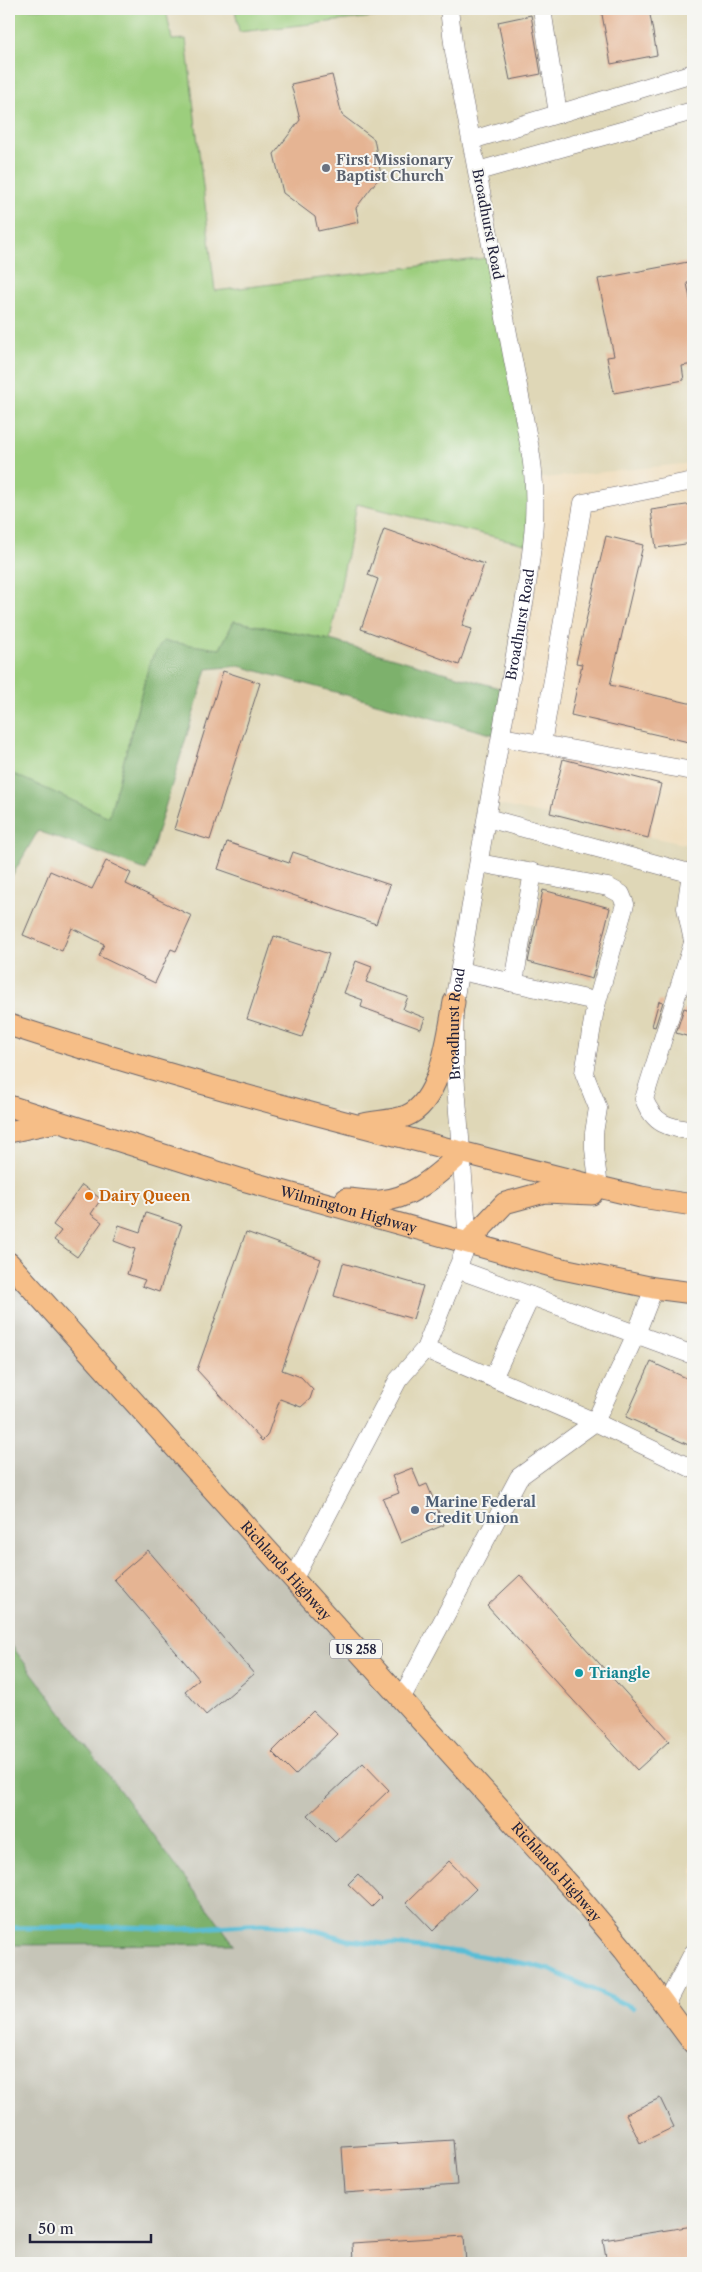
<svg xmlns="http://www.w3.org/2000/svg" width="702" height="2272" viewBox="0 0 702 2272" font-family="'Libre Caslon Text',serif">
<rect width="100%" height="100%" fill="#f6f6f2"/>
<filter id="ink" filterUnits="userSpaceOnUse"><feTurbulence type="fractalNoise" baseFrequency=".02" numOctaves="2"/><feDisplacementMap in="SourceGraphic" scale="10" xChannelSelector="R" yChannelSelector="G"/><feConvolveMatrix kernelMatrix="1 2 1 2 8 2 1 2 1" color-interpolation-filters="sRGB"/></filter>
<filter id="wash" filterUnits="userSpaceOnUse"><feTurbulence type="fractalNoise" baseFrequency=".0096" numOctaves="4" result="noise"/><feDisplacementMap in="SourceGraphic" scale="20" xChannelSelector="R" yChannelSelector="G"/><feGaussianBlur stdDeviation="1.12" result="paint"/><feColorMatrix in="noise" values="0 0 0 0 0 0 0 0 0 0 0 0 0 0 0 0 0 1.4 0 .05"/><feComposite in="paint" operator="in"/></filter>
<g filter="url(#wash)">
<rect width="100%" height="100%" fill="#f0debe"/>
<path fill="#dfd7b7" d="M166 9H235L239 32 444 9H693V463L534 479 494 257 215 291 186 40 172 41Z
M357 504 533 546 510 691 330 640Z
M239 666 502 737 490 803 693 846V1205L9 1025V881L38 830 146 870 207 669Z
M56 1122 232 1177 693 1293V2046L9 1263V1132Z"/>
<path fill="#c6c5b8" d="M9 1263 401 1699 693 2043V2263H9V1945L233 1944 9 1642Z"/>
<path fill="#9cce7d" stroke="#5f785c" d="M9 9H166L172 40 186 39 215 291 494 257 531 453 533 546 357 504 330 640 234 621 220 649 150 661 109 817 9 773Z
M235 9H444L239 32Z"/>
<path fill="#7db16c" stroke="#506a54" d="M234 621 330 640 510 691 502 737 239 666 207 669 146 870 38 831 9 881V772L109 817 150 661 163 641 220 649Z
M9 1642 234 1944 9 1945Z"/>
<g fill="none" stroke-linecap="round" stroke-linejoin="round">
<path stroke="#58bdd6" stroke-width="5" d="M9 1928 123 1927 182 1929 262 1924 304 1927 348 1940 459 1952 532 1965 550 1970 633 2008"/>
</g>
<g id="blocks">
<path fill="#e5b493" d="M601 9H649L657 55 611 64Z
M531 15 541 74 510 80 498 22Z
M332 75 342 115 374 139 381 175 356 208 359 222 318 231 315 217 283 193 274 154 300 120 291 84Z
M693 261V282L687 283 693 314V364L682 366 684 380 614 393 607 357 614 356 598 279Z
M693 504V543L656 548 651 510Z
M384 529 484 564 462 626 472 629 459 665 361 629 378 579 368 575Z
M606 536 643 545 610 685 693 704V743L571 715 582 664 576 663Z
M223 671 260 683 210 840 174 829Z
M563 759 661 784 648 838 550 813Z
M227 842 289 863 293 852 390 885 376 924 218 869Z
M106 861 131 873 126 884 192 916 176 951 171 949 155 983 99 956 104 944 72 928 62 951 23 935 50 871 92 889Z
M543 890 610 908 592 979 528 962Z
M274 936 329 954 302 1037 247 1019Z
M356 961 372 967 366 982 408 997 403 1009 425 1018 421 1029 361 1007 363 1000 344 993Z
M659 1001 663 1002 655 1027 652 1026Z
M684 1008 693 1011V1038L676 1033Z
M82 1185 101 1199 91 1214 102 1222 77 1257 54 1240 61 1231 53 1225Z
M146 1213 182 1225 159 1292 142 1286 145 1280 127 1274 135 1249 114 1241 119 1225 140 1232Z
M246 1232 321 1259 282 1370 301 1377 313 1390 310 1399 301 1407 280 1399 267 1436 262 1441 197 1370Z
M343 1263 423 1286 413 1319 334 1296Z
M651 1362 693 1381V1447L626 1417Z
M412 1468 420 1487 427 1484 444 1525 401 1543 383 1499 399 1493 392 1476Z
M148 1550 254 1674 206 1715 185 1691 199 1679 114 1579Z
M520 1575 669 1741 637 1770 487 1606Z
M313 1711 337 1734 295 1775 272 1752Z
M363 1763 389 1790 335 1842 308 1815Z
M449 1861 476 1889 433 1931 406 1903Z
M358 1874 381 1898 372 1907 348 1884Z
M660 2098 674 2127 640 2143 626 2114Z
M453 2140 457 2185 345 2193 342 2147Z
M693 2226V2263H607L603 2240Z
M464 2236 466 2263H353L352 2243Z"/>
</g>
</g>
<g filter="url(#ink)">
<use href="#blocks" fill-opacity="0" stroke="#6a6469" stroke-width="1"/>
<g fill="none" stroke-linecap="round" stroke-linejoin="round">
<defs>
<g id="minor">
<path d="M542 9 558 114"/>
<path d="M472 140 693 73"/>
<path d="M478 171 693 111"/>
<path d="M502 737 693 771"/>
<path d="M542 744 583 503 693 481"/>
<path d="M487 818 693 874"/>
<path d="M479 863 608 887 621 894 625 904 595 1009"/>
<path d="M691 873 686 908 693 941"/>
<path d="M693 943 644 1099C654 1125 668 1127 693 1131"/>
<path d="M460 971 591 1000 595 1009 584 1073 598 1108 594 1133V1149L599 1187"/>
<path d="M514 982 533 872"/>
<path d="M457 1269 693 1355"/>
<path d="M425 1349 595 1422 693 1469"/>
<path d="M493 1378 531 1296"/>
<path id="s1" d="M293 1580 398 1380 425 1349 468 1242 454 1060V1002L525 598C533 545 539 502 530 449L454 51 449 9"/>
<path d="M401 1699 519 1477 595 1422 636 1334 654 1288"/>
<path d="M666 2005 693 1953"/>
</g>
<g id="major">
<path d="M9 1025C203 1088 401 1137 599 1187L641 1197 693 1205"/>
<path id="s2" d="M9 1106 246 1181 558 1268 654 1288 693 1293"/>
<path d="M363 1124C376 1121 393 1121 406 1116 441 1102 448 1035 454 1002"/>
<path d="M9 1132 55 1122"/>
<path d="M346 1199C357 1199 369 1202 380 1201 413 1199 439 1173 463 1152"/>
<path d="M468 1242 505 1203 545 1192 592 1194"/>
<path id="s3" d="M9 1263 577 1894 624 1950 693 2043"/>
</g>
</defs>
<use href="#minor" stroke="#6a6469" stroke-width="19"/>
<use href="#major" stroke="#6a6469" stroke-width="23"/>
<use href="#minor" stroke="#fff" stroke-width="18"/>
<use href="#major" stroke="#f6be87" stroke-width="21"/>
</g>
</g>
<circle fill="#6b7280" stroke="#f6f6f2" stroke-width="2" cx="326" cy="168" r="5"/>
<circle fill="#e8710a" stroke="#f6f6f2" stroke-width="2" cx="89" cy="1196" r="5"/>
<circle fill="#5c6f8a" stroke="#f6f6f2" stroke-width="2" cx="415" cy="1510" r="5"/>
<circle fill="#0f9aa8" stroke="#f6f6f2" stroke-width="2" cx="579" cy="1673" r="5"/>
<g text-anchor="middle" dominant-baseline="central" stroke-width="4" stroke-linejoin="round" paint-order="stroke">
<rect fill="#f6f6f2" stroke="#626272" stroke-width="1" x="330" y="1639.5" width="52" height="19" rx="4"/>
<g font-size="12" font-weight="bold" fill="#22223b">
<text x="356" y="1649">US 258</text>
</g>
<g font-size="14" font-weight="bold" fill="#5b616d" stroke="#f6f6f2" text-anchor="start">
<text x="336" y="160">First Missionary<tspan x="336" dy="16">Baptist Church</tspan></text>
</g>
<g font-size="14" fill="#22223b" stroke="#f6f6f2">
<text transform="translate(488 224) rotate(79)">Broadhurst Road</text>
<text stroke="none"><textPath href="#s1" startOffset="1006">Broadhurst Road</textPath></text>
<text stroke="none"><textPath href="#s1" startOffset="601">Broadhurst Road</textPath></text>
<text stroke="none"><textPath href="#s2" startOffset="355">Wilmington Highway</textPath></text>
<text stroke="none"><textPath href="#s3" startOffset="414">Richlands Highway</textPath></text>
<text stroke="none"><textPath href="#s3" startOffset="819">Richlands Highway</textPath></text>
</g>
<g font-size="14" font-weight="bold" fill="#c56008" stroke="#f6f6f2" text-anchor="start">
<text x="99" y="1196">Dairy Queen</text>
</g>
<g font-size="14" font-weight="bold" fill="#4e5e75" stroke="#f6f6f2" text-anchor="start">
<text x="425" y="1502">Marine Federal<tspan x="425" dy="16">Credit Union</tspan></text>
</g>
<g font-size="14" font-weight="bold" fill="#0d838f" stroke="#f6f6f2" text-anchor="start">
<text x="589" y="1673">Triangle</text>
</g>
</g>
<rect width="702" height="2272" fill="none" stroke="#f6f6f2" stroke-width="30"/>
<path d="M30 2234v8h121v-8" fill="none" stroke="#22223b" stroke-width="2.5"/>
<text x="38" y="2234" font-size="15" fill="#22223b" stroke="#f6f6f2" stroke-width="4" paint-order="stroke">50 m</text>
</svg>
